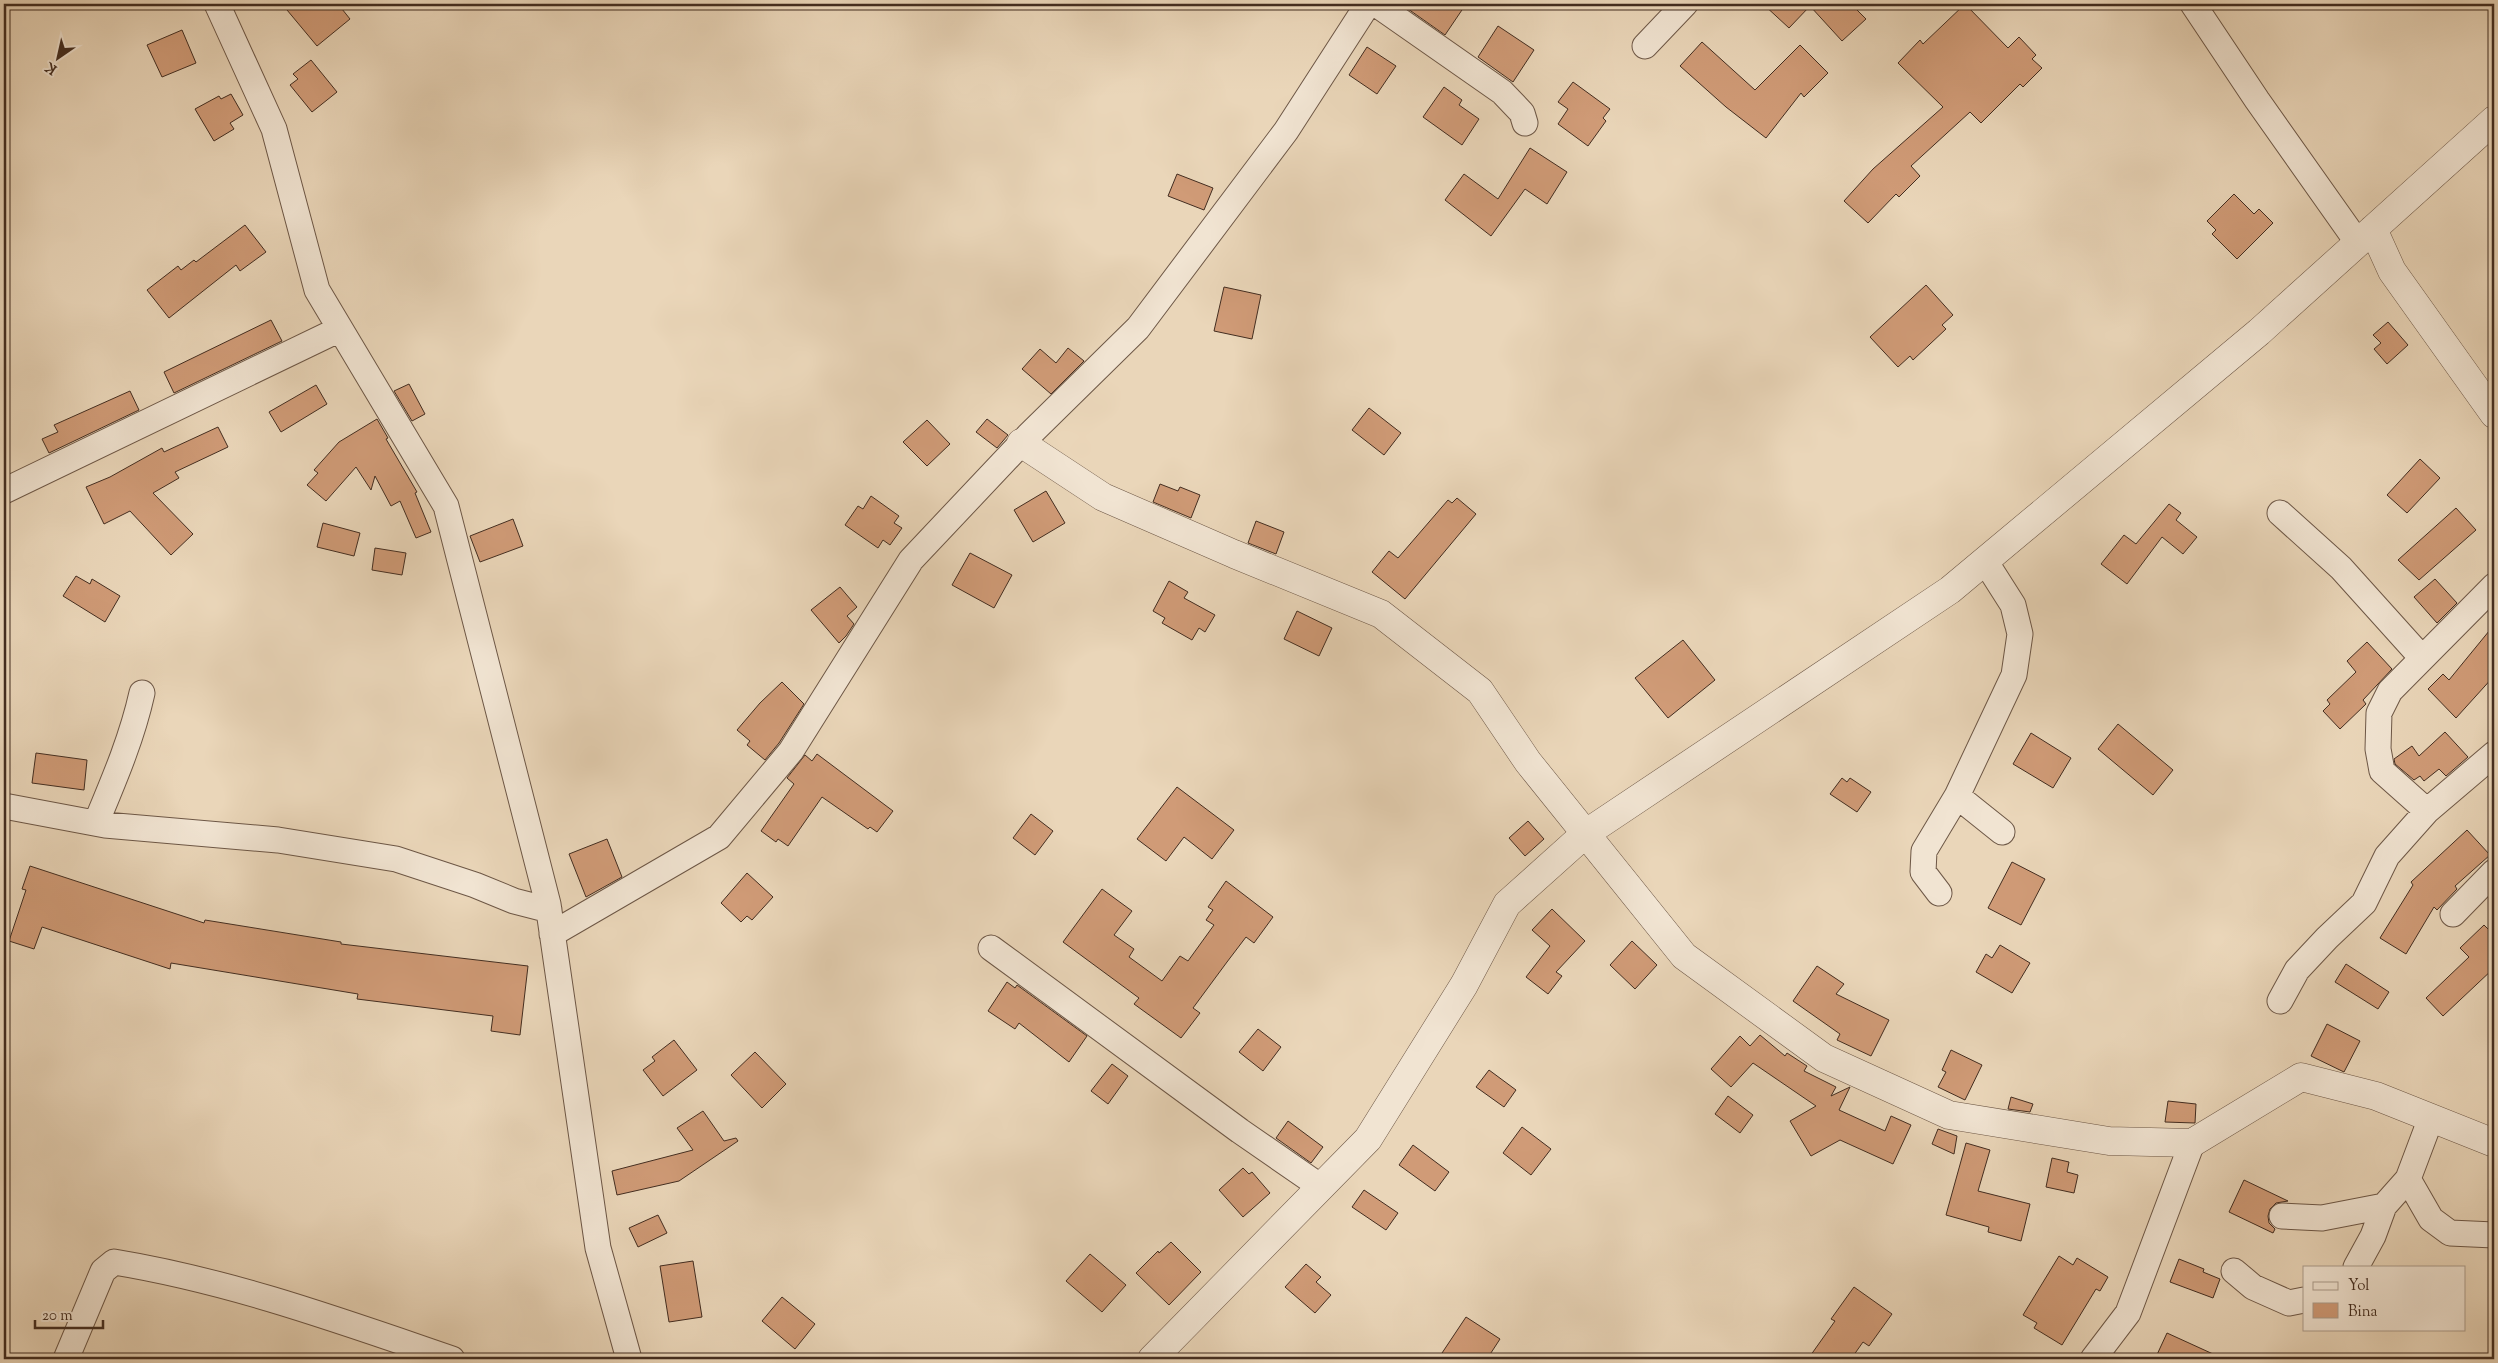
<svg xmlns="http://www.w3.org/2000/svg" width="2498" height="1363" viewBox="0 0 2498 1363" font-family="'Sorts Mill Goudy',serif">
<rect width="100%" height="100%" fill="#ead6b9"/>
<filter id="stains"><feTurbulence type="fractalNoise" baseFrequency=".004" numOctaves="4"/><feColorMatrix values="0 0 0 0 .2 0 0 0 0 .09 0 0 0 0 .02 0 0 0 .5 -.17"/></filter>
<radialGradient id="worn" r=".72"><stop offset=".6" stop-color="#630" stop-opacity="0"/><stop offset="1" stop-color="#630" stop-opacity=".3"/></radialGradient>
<path fill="#d09b77" stroke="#432d20" d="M282 4H338L350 19 317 46Z
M1401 4H1466L1445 35Z
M1763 4H1851L1866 19 1842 41 1810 6 1789 28Z
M1965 4 2008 48 2019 37 2036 55 2032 59 2042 68 2023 87 2020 84 1981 123 1970 112 1911 166 1920 176 1899 197 1896 194 1868 223 1844 201 1873 169 1943 107 1898 63 1920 40 1923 44Z
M1498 26 1534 50 1513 82 1478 57Z
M182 30 196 63 162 77 147 45Z
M1702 42 1755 90 1800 45 1828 73 1804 97 1801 93 1766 138 1726 107 1680 66Z
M1367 47 1396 66 1377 94 1349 75Z
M311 60 337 92 312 112 290 85 298 79 293 74Z
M1573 82 1610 109 1603 118 1606 121 1588 146 1558 124 1568 109 1558 102Z
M1444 87 1462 100 1459 105 1479 119 1462 145 1423 117Z
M231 94 243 115 230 123 234 129 214 141 195 109 219 96 221 99Z
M1530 148 1567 172 1547 204 1525 189 1491 236 1445 200 1464 174 1498 199Z
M1177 174 1213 188 1204 210 1168 196Z
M2234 194 2254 214 2259 209 2273 223 2237 259 2212 234 2216 230 2207 221Z
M245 225 266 252 240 271 236 265 169 318 147 290 178 266 181 270 194 260 196 262Z
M1926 285 1953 315 1942 325 1946 329 1913 360 1910 356 1898 367 1870 337Z
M1224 287 1261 295 1252 339 1214 331Z
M271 320 282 341 174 393 164 372Z
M2388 322 2408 345 2387 364 2374 349 2381 343 2373 335Z
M1068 348 1084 361 1051 394 1022 369 1040 349 1056 363Z
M409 384 425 414 412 421 394 391Z
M316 385 327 404 281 432 269 412Z
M130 391 139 410 49 453 42 439 58 432 54 425Z
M1369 408 1401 433 1384 455 1352 430Z
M377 419 388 438 386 439 417 492 415 493 431 532 416 538 400 501 391 506 375 476 371 490 356 467 326 501 307 485 318 473 314 470 339 442Z
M987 419 1008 435 997 448 976 432Z
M927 420 950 444 927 466 903 442Z
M218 427 228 447 175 472 179 478 153 493 193 534 171 555 130 511 104 524 86 487 110 477 162 448 164 452Z
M2420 459 2440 478 2407 513 2387 495Z
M1160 484 1178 491 1180 487 1200 495 1191 518 1153 502Z
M1046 491 1065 523 1033 542 1014 510Z
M871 496 899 516 894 523 902 528 890 545 883 540 878 548 845 525 858 506 863 509Z
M1457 498 1476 514 1405 599 1372 572 1389 551 1398 558 1448 500 1452 503Z
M2169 504 2181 513 2176 520 2197 537 2183 554 2162 537 2127 584 2101 564 2124 535 2136 544Z
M2456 508 2476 530 2419 580 2398 560Z
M513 519 523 546 480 562 470 536Z
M1256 521 1284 532 1276 554 1248 543Z
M323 523 360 533 354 556 317 547Z
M375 548 406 553 402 575 372 570Z
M970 553 1012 575 994 608 952 585Z
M76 576 90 584 92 579 120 596 105 622 63 596Z
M2435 579 2457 603 2437 623 2414 597Z
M1169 581 1188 592 1184 598 1215 615 1205 632 1199 628 1192 640 1162 623 1165 618 1153 611Z
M840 587 857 607 847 616 854 624 846 636 839 643 811 610Z
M1297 611 1332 628 1319 656 1284 639Z
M2494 625V676L2456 718 2428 689 2443 674 2449 680Z
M1683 640 1715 680 1668 718 1635 678Z
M2367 642 2392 669 2363 700 2366 704 2340 729 2323 711 2330 704 2327 700 2356 672 2347 661Z
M782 682 804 704 779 743 765 760 747 745 750 741 737 730 760 703Z
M2118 724 2173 770 2153 795 2098 749Z
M2445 732 2468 757 2446 776 2439 769 2424 781 2420 776 2414 780 2395 764 2394 759 2412 746 2419 756Z
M2031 733 2071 758 2053 788 2013 764Z
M36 753 87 760 84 790 32 783Z
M817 754 893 811 877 832 870 827 868 829 822 797 788 846 778 839 776 842 761 831 794 784 787 778 805 755 812 761Z
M1842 778 1847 782 1850 778 1871 792 1857 812 1830 794Z
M1177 787 1234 830 1212 859 1184 837 1166 861 1137 839Z
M1031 814 1053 831 1035 855 1013 838Z
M1528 821 1544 839 1525 856 1509 838Z
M2467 830 2490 855 2455 886 2457 889 2437 910 2434 907 2406 954 2380 938 2413 885 2411 882Z
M607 839 622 877 586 897 569 854Z
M2012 862 2045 879 2021 925 1988 908Z
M30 866 204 923 205 920 341 942V944L528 966 520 1035 491 1031 493 1016 357 999 358 994 171 963 170 969 42 927 34 949 9 941 26 890 22 889Z
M747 873 773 897 752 920 747 916 741 922 721 903Z
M1226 881 1273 917 1254 943 1246 937 1227 962 1193 1008 1200 1013 1181 1038 1134 1004 1139 998 1063 942 1102 889 1132 911 1114 935 1134 949 1129 957 1162 981 1180 956 1188 961 1214 925 1206 920 1213 910 1208 907Z
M1552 909 1585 941 1556 972 1562 976 1548 994 1526 977 1550 946 1532 930Z
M2484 925 2494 935V968L2443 1016 2426 998 2469 957 2460 948Z
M1632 941 1657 965 1635 989 1610 965Z
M2000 945 2030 963 2012 993 1976 972 1986 954 1992 958Z
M2346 964 2389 992 2378 1009 2335 982Z
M1817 966 1844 984 1836 994 1889 1020 1871 1056 1837 1040 1840 1034 1793 1001Z
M1007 982 1015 988 1017 985 1087 1036 1069 1062 1019 1023 1015 1029 988 1011Z
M2327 1024 2360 1041 2344 1072 2311 1056Z
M1258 1029 1281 1047 1263 1071 1239 1052Z
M1760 1035 1785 1056 1787 1053 1807 1066 1804 1071 1836 1087 1831 1096 1850 1087 1839 1110 1885 1131 1891 1116 1911 1125 1893 1164 1840 1140 1811 1156 1790 1121 1816 1106 1753 1063 1731 1087 1711 1069 1740 1036 1750 1046Z
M674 1040 697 1070 663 1096 643 1070 655 1061 652 1057Z
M1951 1050 1982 1065 1965 1100 1938 1087 1946 1072 1942 1070Z
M755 1052 786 1084 762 1108 731 1075Z
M1112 1064 1128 1076 1108 1104 1091 1091Z
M1489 1070 1516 1090 1504 1107 1476 1087Z
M1728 1096 1753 1115 1740 1133 1715 1114Z
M2011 1097 2033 1104 2030 1112 2008 1109Z
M2168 1101 2196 1104 2195 1123 2165 1122Z
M703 1111 724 1141 736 1138 738 1141 679 1181 617 1195 612 1171 693 1150 677 1128Z
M1288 1121 1323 1147 1311 1163 1276 1138Z
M1522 1127 1551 1149 1531 1175 1503 1153Z
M1938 1129 1957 1136 1954 1154 1932 1144Z
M1966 1143 1990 1150 1978 1191 2030 1204 2021 1241 1988 1232 1989 1227 1946 1215Z
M1413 1145 1449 1172 1435 1191 1399 1165Z
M2052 1158 2069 1162 2067 1172 2078 1175 2074 1193 2046 1187Z
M1243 1168 1249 1174 1252 1172 1270 1193 1243 1217 1219 1190Z
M2244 1180 2288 1201 2276 1203 2270 1209 2268 1216 2269 1223 2275 1229 2273 1233 2229 1212Z
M1364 1190 1398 1213 1386 1230 1352 1207Z
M658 1215 667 1233 638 1247 629 1228Z
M1171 1242 1201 1272 1169 1305 1136 1273 1158 1251 1159 1253Z
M1090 1254 1126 1285 1102 1312 1066 1281Z
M2059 1256 2073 1265 2077 1258 2108 1277 2100 1291 2096 1289 2062 1345 2034 1328 2037 1323 2023 1315Z
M2179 1259 2204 1269 2203 1272 2220 1279 2213 1298 2170 1282Z
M693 1261 702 1317 669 1322 660 1266Z
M1306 1264 1321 1277 1316 1282 1331 1295 1315 1313 1285 1287Z
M1854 1287 1892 1314 1869 1346 1863 1342 1851 1359H1808L1835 1321 1831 1319Z
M782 1297 815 1324 795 1349 762 1321Z
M1466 1317 1500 1339 1487 1359H1438Z
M2167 1333 2224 1359H2155Z"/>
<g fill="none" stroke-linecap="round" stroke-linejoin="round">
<defs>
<path id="minor" d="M217 4 274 129 317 290 446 506 548 904 598 1248 629 1359
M1376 4 1502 92 1522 113 1525 123
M2193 4 2257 100 2358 243
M1645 46 1685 4
M4 491 340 329
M2280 513 2341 568 2422 658
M1957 796 2002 832
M4 806 105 825 278 840 396 859 475 885 514 901 549 910
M2427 811 2382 771 2378 749 2379 713 2390 691 2494 586
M96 823C114 780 132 738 142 693
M1939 893 1923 872 1924 851 1957 796 2014 675 2020 634 2013 605 1985 561
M2453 914 2494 872
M552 934 719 837 791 751 911 560 1028 436 1138 328 1286 131 1368 4
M991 948 1240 1131 1321 1187
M2280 1001 2297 970 2327 938 2364 903 2387 856 2427 811 2494 754
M2408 1179 2431 1219 2450 1233 2494 1235
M2282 1216 2322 1218 2384 1206 2408 1179 2431 1118
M2356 1267 2373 1236 2384 1206
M2234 1271 2253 1287 2289 1303 2304 1300
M66 1359 103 1271 114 1262C230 1281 341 1321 452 1359
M2093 1359 2128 1313 2192 1143"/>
<path id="tertiary" d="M2373 229 2392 271 2494 414
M1021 443 1103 497 1234 554 1381 614 1480 691 1528 762 1684 956 1824 1058 1949 1115 2109 1141 2192 1143 2301 1077 2376 1096 2494 1143
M1152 1359 1368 1139 1464 985 1507 904 1585 834 1950 590 2259 332 2494 120"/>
</defs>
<use href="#minor" stroke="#6d5746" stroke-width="27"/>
<use href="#tertiary" stroke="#6d5746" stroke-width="29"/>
<use href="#minor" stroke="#f1e4d2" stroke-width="25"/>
<use href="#tertiary" stroke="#f1e4d2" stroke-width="28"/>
</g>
<rect width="2498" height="1363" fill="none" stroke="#ead6b9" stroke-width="20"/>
<rect x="5" y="5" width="2488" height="1353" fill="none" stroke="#432d20" stroke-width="2.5"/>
<rect x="10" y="10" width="2478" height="1343" fill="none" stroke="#432d20"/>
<rect x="2303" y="1266" width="162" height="65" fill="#f1e4d2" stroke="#ab9b8b"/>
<rect x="2313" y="1282" width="25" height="8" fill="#f1e4d2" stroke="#ab9b8b"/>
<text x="2348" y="1290" font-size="15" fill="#432d20">Yol</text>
<rect x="2313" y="1303" width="25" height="15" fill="#d09b77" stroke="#ab9b8b"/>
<text x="2348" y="1316" font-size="15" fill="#432d20">Bina</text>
<g transform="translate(58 58) rotate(214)" stroke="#f1e4d2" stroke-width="4" paint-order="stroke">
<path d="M0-4L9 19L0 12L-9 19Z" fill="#432d20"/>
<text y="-8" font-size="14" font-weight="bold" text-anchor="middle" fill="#432d20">K</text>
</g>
<path d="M35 1320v8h68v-8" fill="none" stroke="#432d20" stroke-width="2.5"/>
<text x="42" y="1320" font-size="15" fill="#432d20" stroke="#f1e4d2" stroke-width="4" paint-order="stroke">20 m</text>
<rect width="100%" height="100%" filter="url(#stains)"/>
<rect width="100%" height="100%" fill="url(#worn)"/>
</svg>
